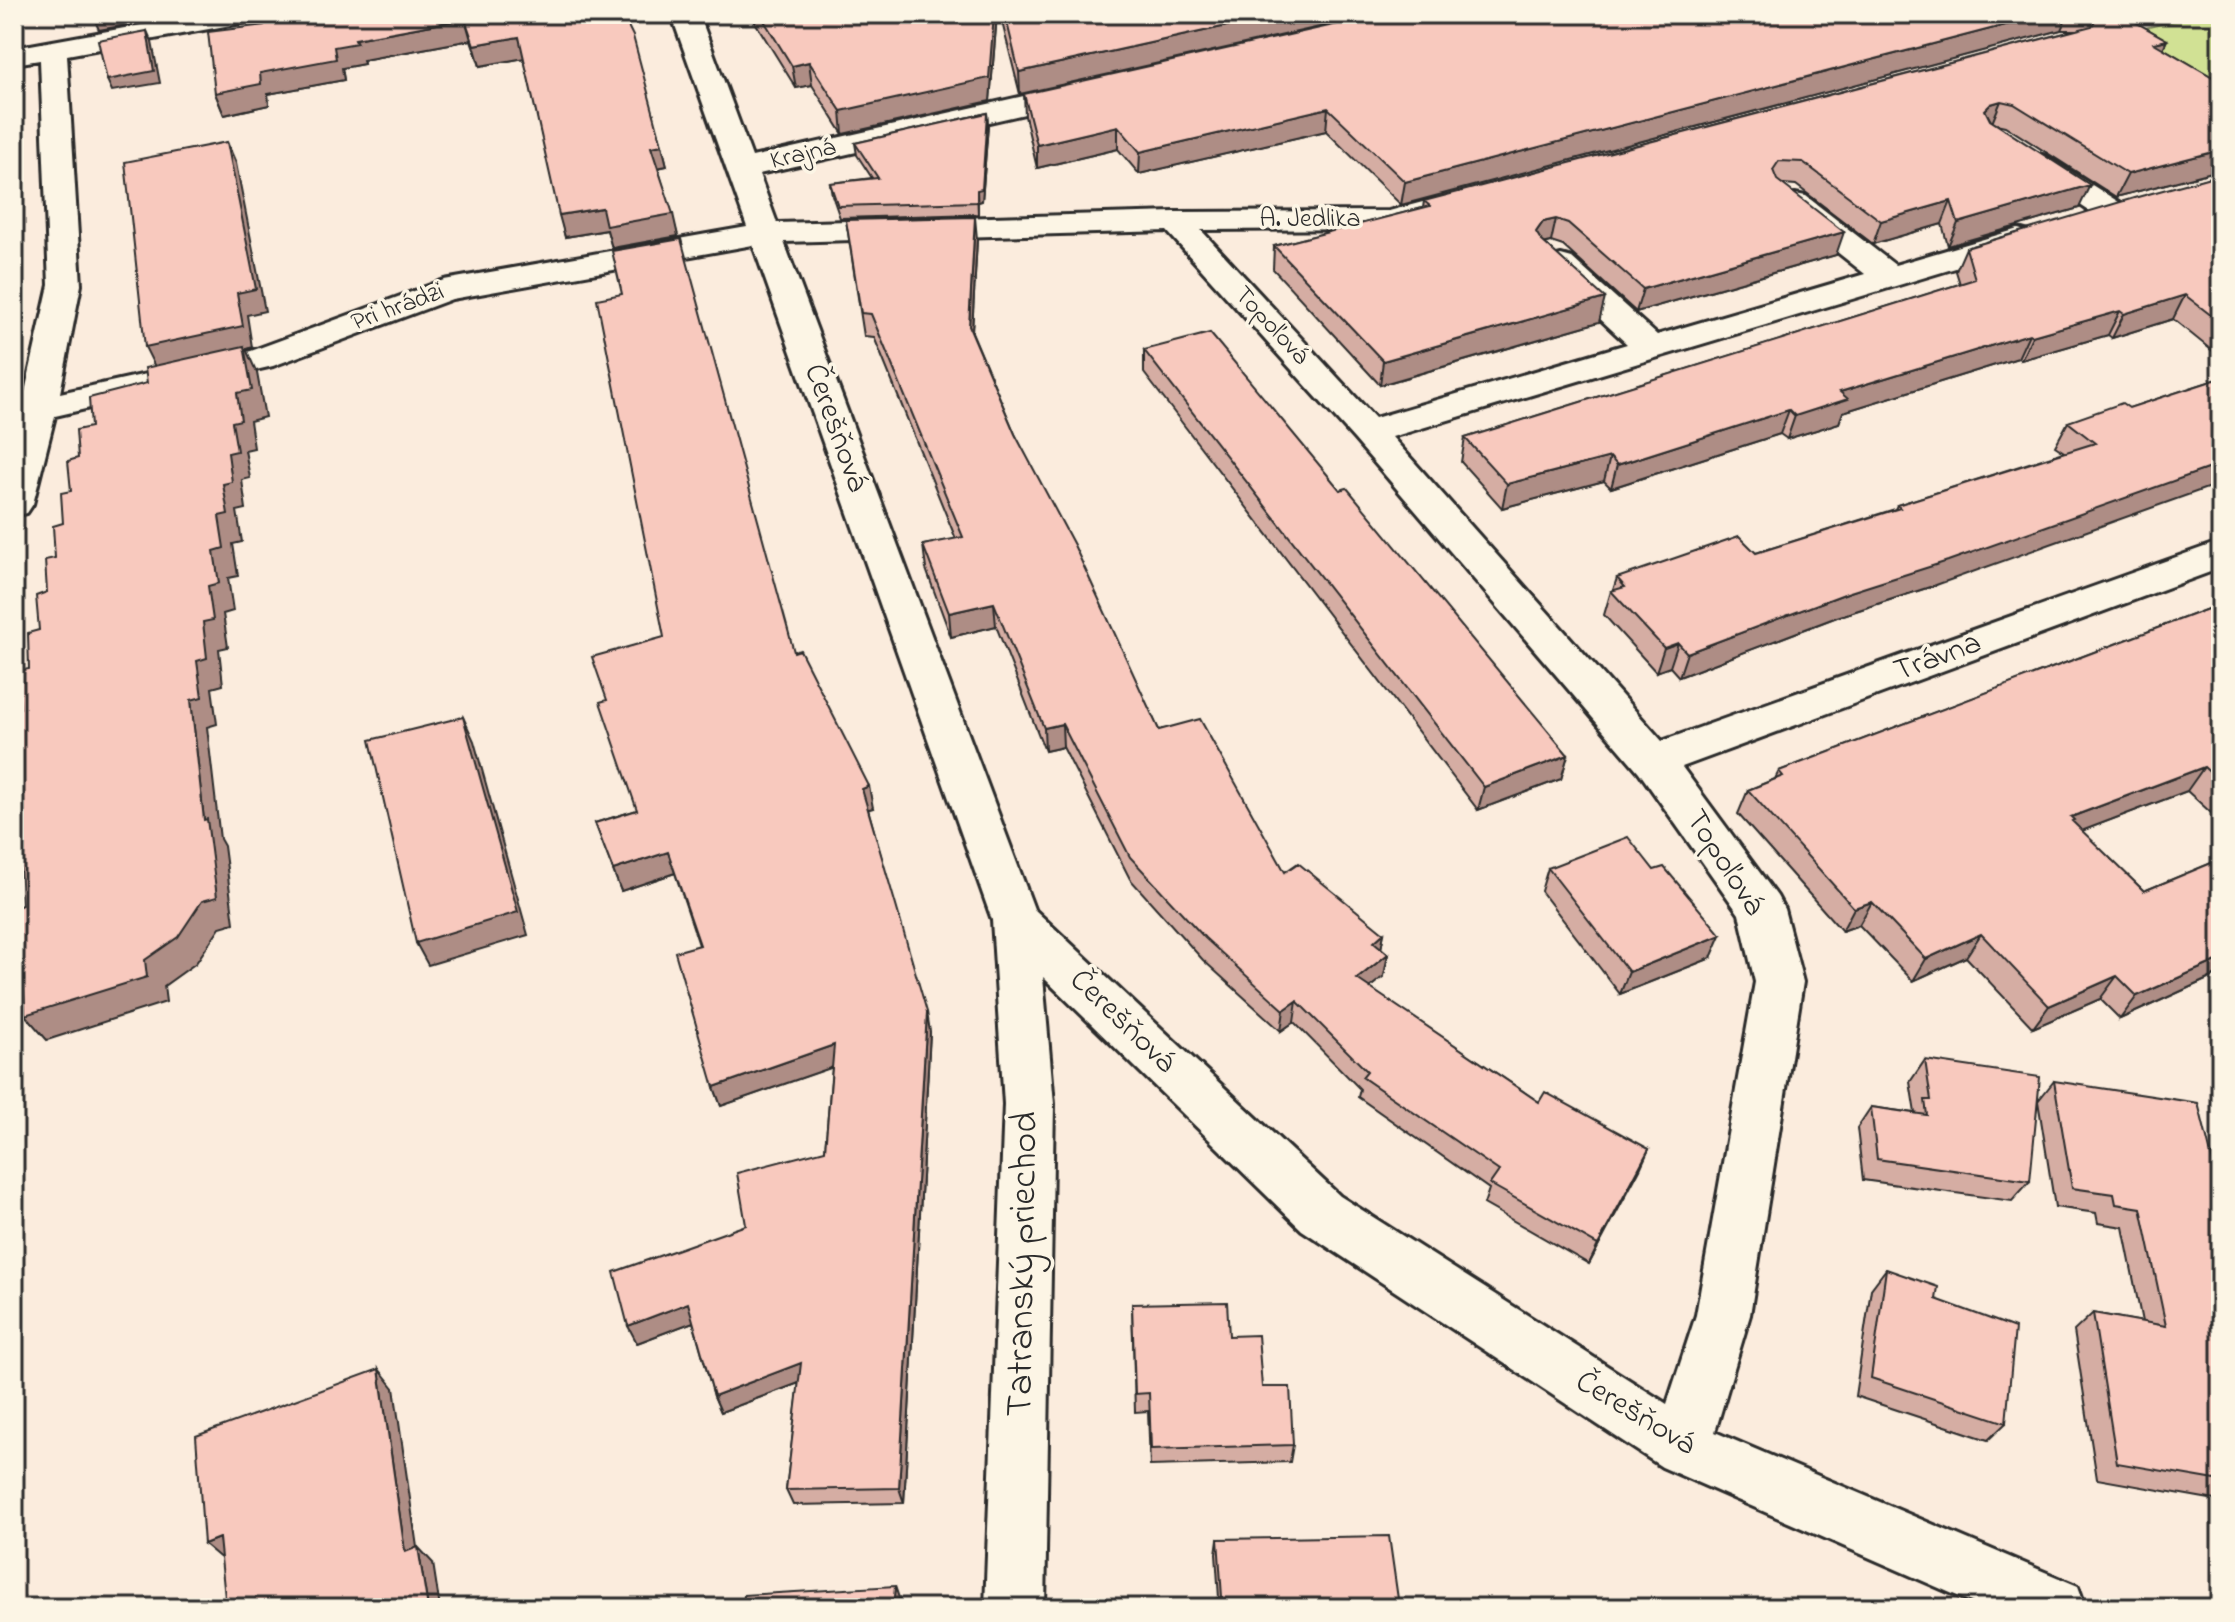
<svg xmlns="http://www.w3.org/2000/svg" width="2235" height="1622" viewBox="0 0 2235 1622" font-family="'Indie Flower',sans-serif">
<rect width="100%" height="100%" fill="#fbecdd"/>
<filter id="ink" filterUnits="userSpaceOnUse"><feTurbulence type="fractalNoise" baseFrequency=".0125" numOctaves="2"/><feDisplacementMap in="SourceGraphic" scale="16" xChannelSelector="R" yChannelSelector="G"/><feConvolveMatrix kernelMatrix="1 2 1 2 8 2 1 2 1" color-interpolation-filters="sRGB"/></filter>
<g filter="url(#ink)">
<path fill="#d1e194" stroke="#7e8660" stroke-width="2" d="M2201 14H2221V83L2133 31Z"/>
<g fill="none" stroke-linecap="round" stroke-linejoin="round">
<defs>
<path id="minor" d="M202 14H261L257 20 247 22 67 55 81 285 60 393 251 351 444 280 747 227 671 14H699L752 157 1082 83 1092 86 1096 92 1092 98 1082 101 759 174 777 223 1175 212 1389 211 1434 199 1445 201 1450 208 1445 215 1390 229 1201 230 1375 418 1627 344 1550 272 1545 265 1550 258 1561 255 1572 258 1657 335 1865 274 1784 210 1779 203 1784 196 1795 194 1806 196 1895 265 2018 229 2029 232 2034 239 2029 246 1392 437 1662 741 2221 541V568L1682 767 1777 896 1784 909 1803 982 1750 1315 1715 1432 2078 1586 2086 1608H1985L1662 1467 1302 1230 1043 977 1054 1104 1045 1608H985L1004 1104 992 920 753 245 452 299 273 366 55 416 33 504 27 513 14 516V436L17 424 14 425V403L23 401 49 285 40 60 14 64V48ZM1167 231 1355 440 1639 772 1739 914 1755 982 1696 1315 1667 1404 1340 1196 1034 909 784 242Z
M2035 153 2046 156 2122 204 2127 211 2122 218 2111 220 2100 218 2024 168 2020 162 2024 156Z"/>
</defs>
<use href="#minor" stroke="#2b2b2b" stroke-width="6"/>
<use href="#minor" fill="#fcf5e5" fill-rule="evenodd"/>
</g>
<path fill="#d5ada3" stroke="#2b2b2b" stroke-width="2" d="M622 14 662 145 667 166 658 168 678 236 612 248 607 230 565 237 524 58 480 66 471 40 363 60 364 64 342 68 344 80 268 94 269 105 224 115 215 93 264 25Z
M750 14H997L990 101 843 134 812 85 796 88Z
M1000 14H1378L1020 94Z
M1383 14H2121L2167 40 2163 48 2221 82V174L2212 172 2116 197 2005 126 1996 124 2079 208 1948 246 1942 224 1873 244 1796 185 1783 184 1836 255 1636 312 1563 246 1551 242 1545 244 1599 322 1380 385 1273 269 1274 246 1423 208 1424 201 2076 30H2061L1401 205 1326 131 1139 174 1118 149 1037 168 1025 116 1024 94Z
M987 113 988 125 982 201 978 202V214L840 218 832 195 830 183 872 178 857 155 855 143Z
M2221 174V358L2173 319 2112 338 2108 335 2021 360 2018 358 1843 412 1839 423 1787 439 1780 434 1611 488 1604 481 1502 508 1461 462 1465 438 1960 284 1956 271 1966 248Z
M846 220 977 239 972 332 1015 434 1159 730 1285 872 1384 933 1381 948 1388 954 1384 976 1369 988 1539 1102 1649 1149 1589 1264 1484 1204 1489 1189 1358 1097 1360 1089 1294 1022 1281 1031 1203 960 1130 879 1063 747 1045 751 996 626 951 637 926 569 923 545 956 539 874 337 864 336Z
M1144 350 1340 490 1568 755 1561 779 1478 810 1144 373Z
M2221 378 1936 585 1837 617 1679 677 1670 667 1656 672 1604 615 1611 591 1613 590 1617 578 1756 553 1895 509 1897 505 2064 452 2055 446 2068 422 2129 408Z
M2221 604V822L2187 791 2081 831 2144 891 2221 859V973L2120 1019 2100 999 2033 1028 1966 957 1913 981 1859 925 1842 931 1738 814 1748 790 1775 779 1779 771Z
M794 652 873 808 868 809 930 1032 904 1503 793 1505 786 1490 799 1383 721 1412 714 1396 693 1322 637 1343 746 1225 825 1150 832 1067 721 1106 714 1087 699 945 675 873 621 891 595 823 637 810Z
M1548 868 1711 958 1620 994 1541 891Z
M1925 1060 2030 1181 2012 1201 1863 1180 1857 1128 1871 1107 1915 1113 1910 1082Z
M2054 1081 2221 1194V1501L2097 1479 2074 1331 2093 1313 2142 1322 2123 1227 2098 1223 2096 1213 2055 1207 2038 1101Z
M1886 1269 1936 1299 2006 1423 1988 1440 1855 1396 1871 1289Z
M1132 1304 1229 1336 1262 1387 1293 1445 1290 1462 1150 1466 1148 1411 1135 1412Z
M1218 1539 1399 1606 1398 1608H1215L1216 1599 1219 1598 1216 1554Z"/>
<path fill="#ae8d85" stroke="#2b2b2b" stroke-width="2" d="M116 14H146L148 21 99 30 94 18Z
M994 14H997L990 101 843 134 841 111Z
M1281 14H1378L1020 94 1019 72Z
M2048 14H2068L2061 30 1401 205 1405 182Z
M465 19 471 40 363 60 364 64 342 68 344 80 268 94 269 105 224 115 215 93 260 73 355 39Z
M147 31 152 42 160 83 112 91 107 80Z
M519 37 525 58 480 66 474 45Z
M2167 40 2157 62 2154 43Z
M809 62 812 85 796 88 792 66Z
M2001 101 1992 123 1985 110 1991 104Z
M1328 108 1326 131 1139 174 1140 152Z
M987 113 988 125 982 201 978 202V214L977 190Z
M1118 126V149L1037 168V145Z
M227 142 236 163 265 311 247 315 252 347 246 349 257 373 265 417 250 421 254 448 245 450 250 478 242 480 246 509 237 511 242 542 233 544 238 576 228 578 233 611 223 614 228 647 219 649 223 685 212 688 217 724 207 727 220 839 224 846 234 923 220 927 196 963 164 986 166 1002 47 1040 25 1015 145 960 204 820 191 700 232 422 237 393 156 369 145 347 237 293Z
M662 145 667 166 656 168 651 147Z
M2221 150V155L2212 172 2116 197 2128 174Z
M2090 185 2079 208 1948 246 1958 223Z
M1951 201 1942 224 1873 244 1881 221Z
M602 208 673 214 678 236 612 248 607 230 565 237 559 215Z
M975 217 977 239 971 349 969 326Z
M1556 219 1551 242 1538 245 1536 232 1543 222Z
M1844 232 1836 255 1636 312 1643 289Z
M2185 295 2173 319 2112 338 2124 314Z
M1605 298 1599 322 1380 385 1383 361Z
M2120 311 2108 335 2021 360 2032 336Z
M2029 334 2018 358 1843 412 1839 423 1787 439 1795 416 1840 392Z
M1789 410 1780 434 1611 488 1617 465Z
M1610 457 1604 481 1502 508 1507 484Z
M2221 464V483L1936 585 1837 617 1679 677 1687 653 1847 593Z
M994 603 996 626 951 637 949 613Z
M1678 643 1670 667 1656 672 1664 648Z
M463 717 474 741 528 935 428 965 416 943Z
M1062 724 1063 747 1045 751 1044 728Z
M1568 755 1561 779 1478 810 1484 787Z
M2204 767 2187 791 2063 838 2071 817Z
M869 786 873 808 865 810 862 789Z
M17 790 30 819 14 797V791Z
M668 852 675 873 621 891 613 870Z
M1872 902 1859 925 1842 931 1854 908Z
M1384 933 1380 955 1374 942Z
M1981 934 1966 957 1913 981 1926 959Z
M1721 935 1711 958 1620 994 1629 972Z
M1388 954 1384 976 1353 1001 1357 979Z
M2221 959V973L2120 1019 2137 996Z
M23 967 30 997 14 979V970Z
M2117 976 2100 999 2033 1028 2049 1006Z
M1297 1001 1294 1022 1281 1031 1284 1010Z
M927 1012 930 1032 904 1503 899 1488Z
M834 1045 839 1065 721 1106 714 1087Z
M1649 1149 1640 1169 1589 1264 1598 1245Z
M688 1303 696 1321 637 1343 628 1326Z
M801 1363 807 1380 721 1412 714 1396Z
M379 1369 394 1388 420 1568 405 1552Z
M219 1538 223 1560 204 1544Z
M418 1547 433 1563 440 1608H428Z
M895 1586 900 1601 899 1608H893Z"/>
<path fill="#f8c9be" stroke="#2b2b2b" stroke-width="2" d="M93 14H116L94 18Z
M300 14H622L633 36 662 145 651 147 673 214 606 226 602 208 559 215 519 37 474 45 465 19 355 39 357 43 334 47 336 59 260 73 261 84 215 93 208 32 264 25V22L300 16Z
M760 14H994L989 78 841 111 809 62 792 66Z
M1005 14H1281L1019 72Z
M1383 14H2048L1405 182 1328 108 1140 152 1118 126 1037 145 1024 94Z
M2097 14H2121L2167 40 2154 43 2221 82V150L2128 174 2014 104 2001 101 1991 104 1985 110 1990 120 2090 185 1958 223 1951 201 1881 221 1803 162 1779 161 1773 170 1777 180 1844 232 1643 289 1568 223 1556 219 1543 222 1536 232 1541 240 1605 298 1383 361 1274 246 1430 206 1424 201 2092 26 2098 15Z
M147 31 154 71 107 80 98 40Z
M987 113 982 189 977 190V202L838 206 830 183 878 178 855 143Z
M227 142 256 289 237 293 243 326 145 347 125 162Z
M2221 174V323L2185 295 2124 314 2120 311 2032 336 2029 334 1840 392 1848 399 1795 416 1789 410 1617 465 1610 457 1507 484 1465 438 1975 279 1966 248 2134 198Z
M975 217 969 326 1015 434 1074 545 1159 730 1200 719 1285 872 1298 863 1384 933 1374 942 1388 954 1357 979 1539 1102 1545 1092 1649 1149 1598 1245 1490 1184 1499 1171 1362 1077 1367 1071 1297 1001 1284 1010 1205 938 1130 857 1062 724 1044 728 994 603 949 613 923 545 963 537 871 314 861 313 846 220Z
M681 239 794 652 800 650 869 786 862 789 927 1012 899 1488 786 1490 801 1363 714 1396 688 1303 628 1326 614 1272 746 1225 737 1173 825 1150 834 1045 714 1087 675 952 700 945 668 852 613 870 595 823 637 810 600 702 607 700 592 657 664 637 597 299 622 294 612 251Z
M1210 333 1340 490 1347 488 1568 755 1484 787 1144 350Z
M244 346 252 390 237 393 241 420 232 422 237 451 228 453 232 482 223 484 228 514 219 516 224 548 214 551 219 583 208 586 213 620 203 622 207 658 197 661 202 697 191 700 204 820 207 819 217 897 202 901 178 937 145 960 147 977 25 1015 23 967 14 970V908L22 905 17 790 14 791V710L20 708 18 671 29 669 28 633 39 630 36 596 47 592 45 560 55 558 53 526 63 523 61 493 71 491 68 461 78 458 76 430 91 427 89 398 147 383 145 368Z
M2221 378V464L1948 561 1847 593 1687 653 1678 643 1664 648 1611 591 1625 587 1617 578 1739 536 1756 553 1900 508 1897 505 2095 443 2068 422 2122 403 2129 408Z
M2221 604V783L2204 767 2071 817 2074 820 2072 821 2144 891 2221 859V959L2137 996 2117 976 2049 1006 1981 934 1926 959 1872 902 1854 908 1748 790 1783 776 1779 771Z
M463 717 518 912 416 943 370 740Z
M1628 837 1654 870 1664 867 1721 935 1629 972 1548 868Z
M1925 1060 2040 1077 2030 1181 1877 1159 1871 1107 1927 1115 1925 1100H1931Z
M2054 1081 2198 1103 2221 1194V1481L2117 1463 2093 1313 2166 1326 2141 1208 2116 1204 2114 1194 2072 1188Z
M1886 1269 1938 1287 1936 1299 2015 1328 2006 1423 1871 1378Z
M1227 1302 1229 1336 1258 1335 1262 1387H1290L1293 1445 1151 1449 1149 1393 1135 1394 1132 1304Z
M379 1369 405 1552 418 1547 428 1608H226L219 1538 204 1544 196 1436Z
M1389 1536 1399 1606 1383 1608H1217L1216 1599 1222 1597 1218 1539Z
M895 1586 893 1608H743L744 1595Z"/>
</g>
<g text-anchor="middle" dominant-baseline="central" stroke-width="7" stroke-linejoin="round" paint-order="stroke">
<g font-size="26" fill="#2b2b2b" stroke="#fcf5e5">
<text transform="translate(803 155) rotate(-13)">Krajná</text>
<text x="1310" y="220">A. Jedlika</text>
<text transform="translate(398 308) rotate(-20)">Pri hrádzi</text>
<text transform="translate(1271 326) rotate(47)">Topoľová</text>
</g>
<g font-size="32" fill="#2b2b2b" stroke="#fcf5e5">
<text transform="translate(835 428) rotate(70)">Čerešňová</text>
<text transform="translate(1938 658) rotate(-20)">Trávna</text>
<text transform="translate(1724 863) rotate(57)">Topoľová</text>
<text transform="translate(1122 1022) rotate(44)">Čerešňová</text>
<text transform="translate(1635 1414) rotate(31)">Čerešňová</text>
</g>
<g font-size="38" fill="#2b2b2b" stroke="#fcf5e5">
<text transform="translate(1024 1264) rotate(-89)">Tatranský priechod</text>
</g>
</g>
<rect width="2235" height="1622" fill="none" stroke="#fcf5e5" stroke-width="48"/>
<rect x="24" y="24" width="2187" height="1574" fill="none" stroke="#2b2b2b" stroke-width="3" filter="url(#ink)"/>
</svg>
